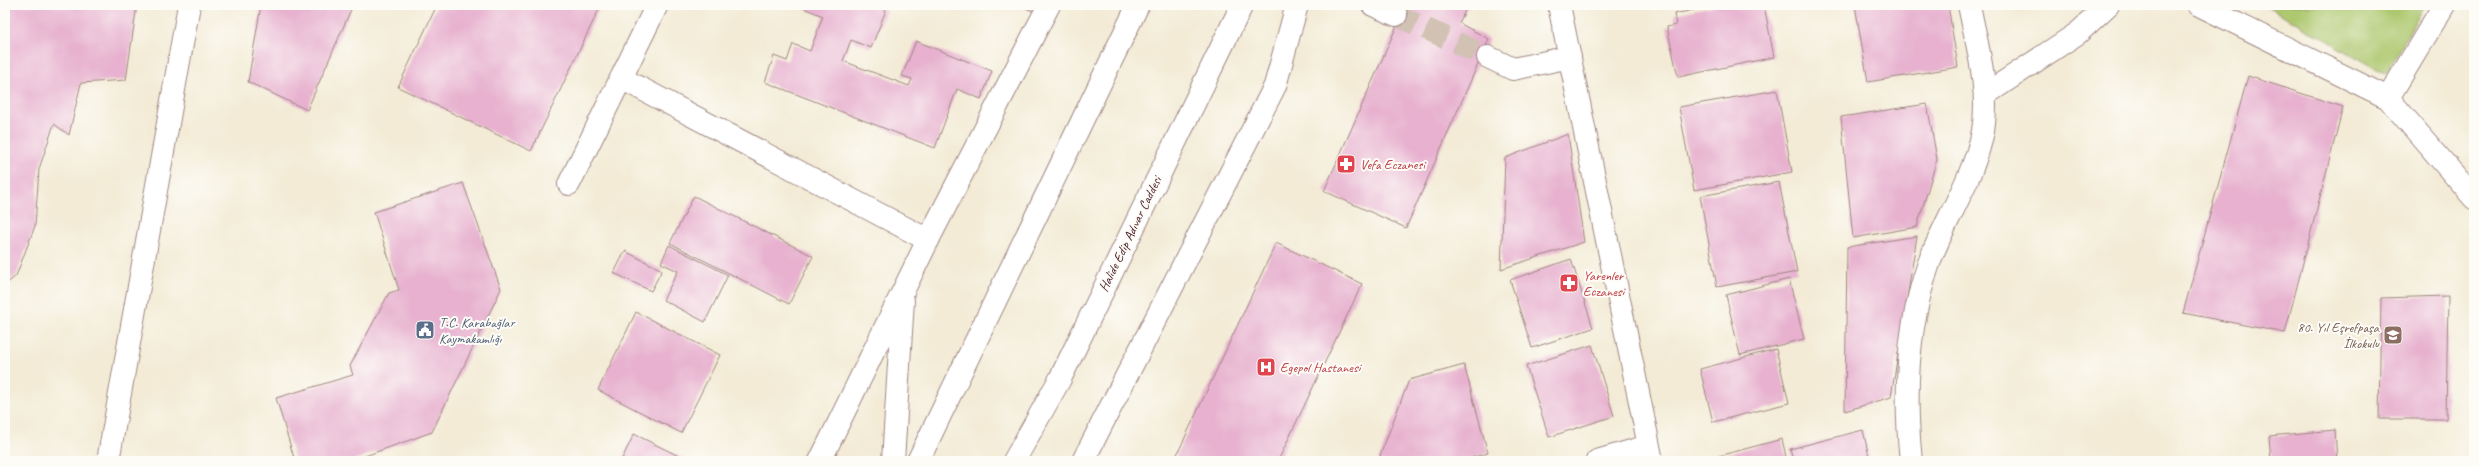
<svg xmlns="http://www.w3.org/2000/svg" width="2479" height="466" viewBox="0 0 2479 466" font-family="Caveat,sans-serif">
<rect width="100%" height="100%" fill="#fdfcf7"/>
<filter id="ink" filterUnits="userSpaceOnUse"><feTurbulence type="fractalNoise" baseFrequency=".025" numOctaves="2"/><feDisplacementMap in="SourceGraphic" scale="8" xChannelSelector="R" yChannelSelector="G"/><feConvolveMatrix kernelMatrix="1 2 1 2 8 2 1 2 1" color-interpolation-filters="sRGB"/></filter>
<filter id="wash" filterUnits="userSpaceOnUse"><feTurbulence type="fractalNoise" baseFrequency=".012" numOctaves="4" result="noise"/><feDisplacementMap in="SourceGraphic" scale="16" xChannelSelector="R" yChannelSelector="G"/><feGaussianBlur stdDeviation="0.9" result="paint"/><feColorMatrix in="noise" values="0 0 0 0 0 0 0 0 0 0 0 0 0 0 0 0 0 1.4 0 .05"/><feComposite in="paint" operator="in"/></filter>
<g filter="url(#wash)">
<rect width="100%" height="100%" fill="#f3ebd6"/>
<path fill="#adc86e" stroke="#7c744c" d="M2265 5H2425L2386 74Z"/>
<g id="blocks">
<path fill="#e7b1cf" d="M5 5H137L126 80 81 83 69 135 54 124 39 169 35 226 16 276 5 285Z
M261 5H353L307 110 248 82Z
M437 5H601L531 151 398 87Z
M796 5H873L886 10 871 48 851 40 843 61 909 86 912 79 902 76 916 41 992 71 981 99 957 89 935 148 765 82 774 56 787 61 793 44 810 51 823 16Z
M1019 5H1041L1037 13Z
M1406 5H1468L1459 23 1489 39 1406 228 1324 191Z
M1717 5H1764L1774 57 1678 77 1667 27 1676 25 1674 14Z
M1855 5H1948L1958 67 1868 82Z
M2248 76 2343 107 2285 333 2183 313Z
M1777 90 1792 172 1694 190 1679 107Z
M1927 104 1937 159 1917 227 1853 238 1841 117Z
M1568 134 1584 242 1501 269 1505 158Z
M1779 182 1797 272 1717 287 1700 196Z
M463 183 501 289 432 432 351 461H295L276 398 353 375 350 366 389 293 399 290 374 212Z
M694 196 813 256 789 304 670 243Z
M1917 236 1891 397 1845 411 1847 247Z
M1276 243 1362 284 1278 461H1174Z
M669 245 728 275 705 322 663 300 678 271 661 263Z
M625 251 662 270 651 291 614 273Z
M1571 259 1593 328 1532 348 1510 280Z
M1789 279 1804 339 1740 355 1726 295Z
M2448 296 2446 419H2379L2381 298Z
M636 312 720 355 681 433 598 390Z
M1592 345 1614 416 1549 437 1526 366Z
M1776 349 1789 403 1713 422 1700 369Z
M1464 365 1488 453 1460 461H1378L1409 380Z
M1863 430 1870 461H1793L1790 449Z
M2335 430 2337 461H2271L2269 436Z
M634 434 689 461H621Z
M1782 439 1787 461H1716L1715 457Z"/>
</g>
</g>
<g filter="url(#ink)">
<use href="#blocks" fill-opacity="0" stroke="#9e8580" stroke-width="1"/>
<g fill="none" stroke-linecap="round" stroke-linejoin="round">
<path stroke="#d1c2b4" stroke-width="22" stroke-dasharray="22 11" stroke-linecap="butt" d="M1396 15 1488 57"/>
<defs>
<path id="minor" d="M1373 5 1396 15
M1559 5 1652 461
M2199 5 2388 98 2474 198
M1488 57 1513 69 1570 57
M621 78 928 240
M1986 94 2078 33 2108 5
M2388 98 2444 5
M569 184 657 5
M108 461 189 5
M1083 461 1275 86 1297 5
M1597 461 1648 446
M1911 461C1904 395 1907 326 1929 263 1945 219 1974 178 1983 131 1990 89 1977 46 1969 5"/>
<path id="major" d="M820 461 928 240 1049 5
M893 461 903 300
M918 461 1138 5
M1014 461 1060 379 1242 5"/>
</defs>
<use href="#minor" stroke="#9e8580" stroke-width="24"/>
<use href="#major" stroke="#9e8580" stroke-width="24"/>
<use href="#minor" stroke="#fff" stroke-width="22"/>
<use href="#major" stroke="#fff" stroke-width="22"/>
</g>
</g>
<defs>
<symbol id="pharmacy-square" viewBox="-11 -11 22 22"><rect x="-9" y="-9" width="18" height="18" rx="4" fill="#e0444e" stroke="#fdfcf7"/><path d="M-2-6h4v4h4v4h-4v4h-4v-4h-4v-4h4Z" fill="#fff"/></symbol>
<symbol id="civic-square" viewBox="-11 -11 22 22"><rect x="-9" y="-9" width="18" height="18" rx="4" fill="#5c6f8a" stroke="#fdfcf7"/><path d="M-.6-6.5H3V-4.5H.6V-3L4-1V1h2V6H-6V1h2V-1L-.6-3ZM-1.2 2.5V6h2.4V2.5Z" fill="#fff"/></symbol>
<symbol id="school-square" viewBox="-11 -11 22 22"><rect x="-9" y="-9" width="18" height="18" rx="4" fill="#8d6e63" stroke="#fdfcf7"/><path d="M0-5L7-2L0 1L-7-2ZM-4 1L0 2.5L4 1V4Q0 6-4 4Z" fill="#fff"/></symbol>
<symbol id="hospital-square" viewBox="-11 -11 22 22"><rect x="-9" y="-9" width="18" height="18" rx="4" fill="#e0444e" stroke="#fdfcf7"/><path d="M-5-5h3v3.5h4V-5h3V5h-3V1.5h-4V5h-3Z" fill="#fff"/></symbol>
</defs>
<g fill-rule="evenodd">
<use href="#pharmacy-square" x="1335" y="153" width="22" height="22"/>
<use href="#pharmacy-square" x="1558" y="272" width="22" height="22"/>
<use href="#civic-square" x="414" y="319" width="22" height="22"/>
<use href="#school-square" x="2382" y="324" width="22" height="22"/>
<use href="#hospital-square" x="1255" y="356" width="22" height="22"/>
</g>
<g text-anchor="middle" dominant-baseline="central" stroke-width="4" stroke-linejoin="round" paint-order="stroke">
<g font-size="14" fill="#be3a42" stroke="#fdfcf7" text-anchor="start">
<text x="1360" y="164">Vefa Eczanesi</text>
<text x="1583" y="275">Yarenler<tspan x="1583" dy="16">Eczanesi</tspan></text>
<text x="1280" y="367">Egepol Hastanesi</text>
</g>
<g font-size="14" fill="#4a1f2b" stroke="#fdfcf7">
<text transform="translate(1130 234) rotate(-64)">Halide Edip Adıvar Caddesi</text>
</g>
<g font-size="14" fill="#4e5e75" stroke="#fdfcf7" text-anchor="start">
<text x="439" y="322">T.C. Karabağlar<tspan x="439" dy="16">Kaymakamlığı</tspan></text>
</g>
<g font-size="14" fill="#785e54" stroke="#fdfcf7" text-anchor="end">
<text x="2379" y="327">80. Yıl Eşrefpaşa<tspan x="2379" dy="16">İlkokulu</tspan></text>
</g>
</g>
<rect width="2479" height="466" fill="none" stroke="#fdfcf7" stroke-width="20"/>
</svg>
